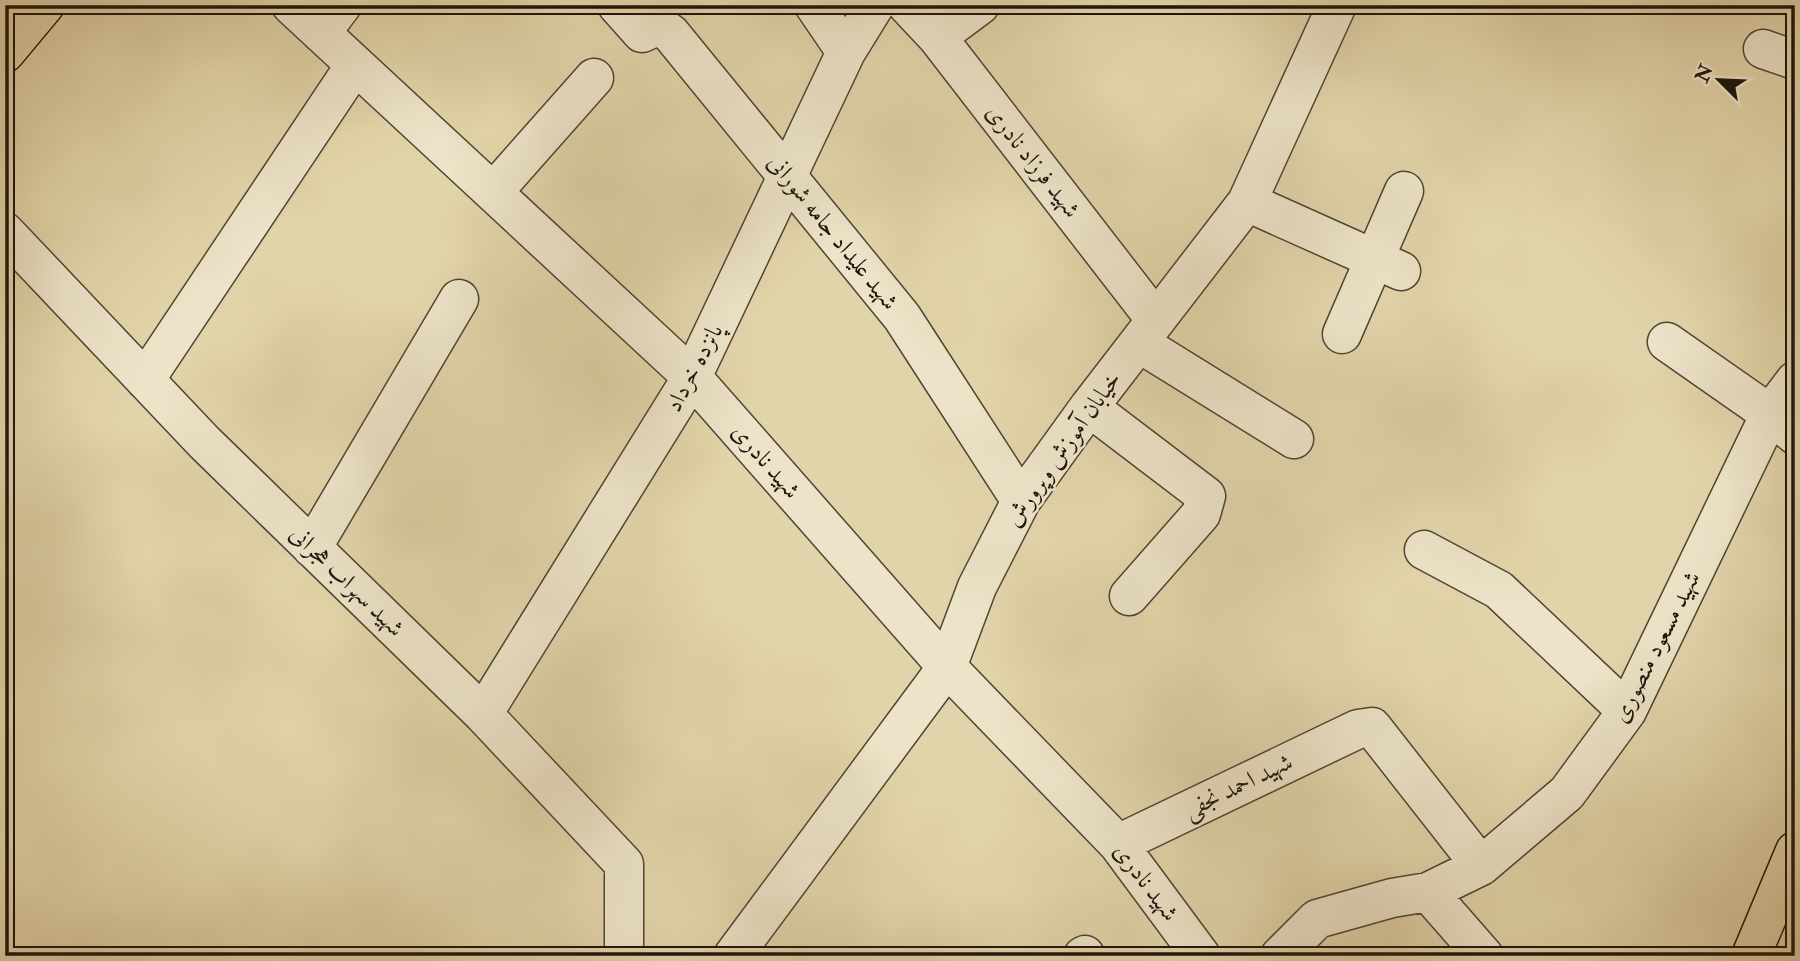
<svg xmlns="http://www.w3.org/2000/svg" width="1800" height="961" viewBox="0 0 1800 961" font-family="'IM FELL Double Pica',Amiri,serif">
<rect width="100%" height="100%" fill="#e2d4aa"/>
<filter id="stains"><feTurbulence type="fractalNoise" baseFrequency=".00286" numOctaves="4"/><feColorMatrix values="0 0 0 0 .2 0 0 0 0 .09 0 0 0 0 .02 0 0 0 .5 -.17"/></filter>
<radialGradient id="worn" r=".72"><stop offset=".6" stop-color="#630" stop-opacity="0"/><stop offset="1" stop-color="#630" stop-opacity=".3"/></radialGradient>
<g fill="none" stroke-linecap="round" stroke-linejoin="round">
<defs>
<path id="minor" d="M291 5 692 377 947 667 1118 844 1201 956
M617 5 642 33 659 25 671 34 902 317 1021 501
M814 5 846 52
M907 5 937 37 1155 319
M321 33 342 5
M937 37 980 5
M1763 49 1795 60
M494 191 594 78
M1247 202 1401 271
M5 232 204 442 483 714 624 864V956
M1342 334 1404 191
M1667 342 1770 414 1795 435
M1139 343 1294 439
M145 380 355 65
M1089 407 1206 496 1201 514 1129 596
M312 548 459 299
M1424 550 1499 590 1627 711
M483 714 692 377 846 52 875 5
M1118 844 1358 729 1372 727 1481 866
M733 956 947 667 977 587 1021 501 1089 407 1247 202 1337 5
M1083 956 1085 955
M1280 956 1317 919 1392 898 1428 892
M1484 956 1428 892 1481 866 1567 793 1627 711 1770 414 1795 381"/>
<path id="major" d="M5 6 6 5
M5 53 45 5
M1751 956 1795 851"/>
</defs>
<use href="#minor" stroke="#4e4534" stroke-width="41"/>
<use href="#major" stroke="#1d150c" stroke-width="41"/>
<use href="#minor" stroke="#ece3c8" stroke-width="38"/>
<use href="#major" stroke="#e2d4aa" stroke-width="38"/>
</g>
<g text-anchor="middle" dominant-baseline="central" stroke-width="5" stroke-linejoin="round" paint-order="stroke">
<g font-size="24" fill="#1d150c" stroke="#ece3c8">
<text transform="translate(1033 161) rotate(52)">شهید فرزاد نادری</text>
<text transform="translate(833 232) rotate(51)">شهید علیداد جامه شورانی</text>
<text transform="translate(694 368) rotate(-62)">پانزده خرداد</text>
<text transform="translate(1063 449) rotate(-55)">خیابان آموزش وپرورش</text>
<text transform="translate(766 461) rotate(49)">شهید نادری</text>
<text transform="translate(347 581) rotate(44)">شهید سهراب هجرانی</text>
<text transform="translate(1656 647) rotate(-63)">شهید مسعود منصوری</text>
<text transform="translate(1238 786) rotate(-26)">شهید احمد نجفی</text>
<text transform="translate(1146 882) rotate(53)">شهید نادری</text>
</g>
</g>
<rect width="1800" height="961" fill="none" stroke="#e2d4aa" stroke-width="28"/>
<rect x="7" y="7" width="1786" height="947" fill="none" stroke="#1d150c" stroke-width="3.5"/>
<rect x="14" y="14" width="1772" height="933" fill="none" stroke="#1d150c" stroke-width="2"/>
<g transform="translate(1719 80) rotate(294)" stroke="#ece3c8" stroke-width="5" paint-order="stroke">
<path d="M0-5L12 26L0 18L-12 26Z" fill="#1d150c"/>
<text y="-10" font-size="19" font-weight="bold" text-anchor="middle" fill="#1d150c">N</text>
</g>
<rect width="100%" height="100%" filter="url(#stains)"/>
<rect width="100%" height="100%" fill="url(#worn)"/>
</svg>
